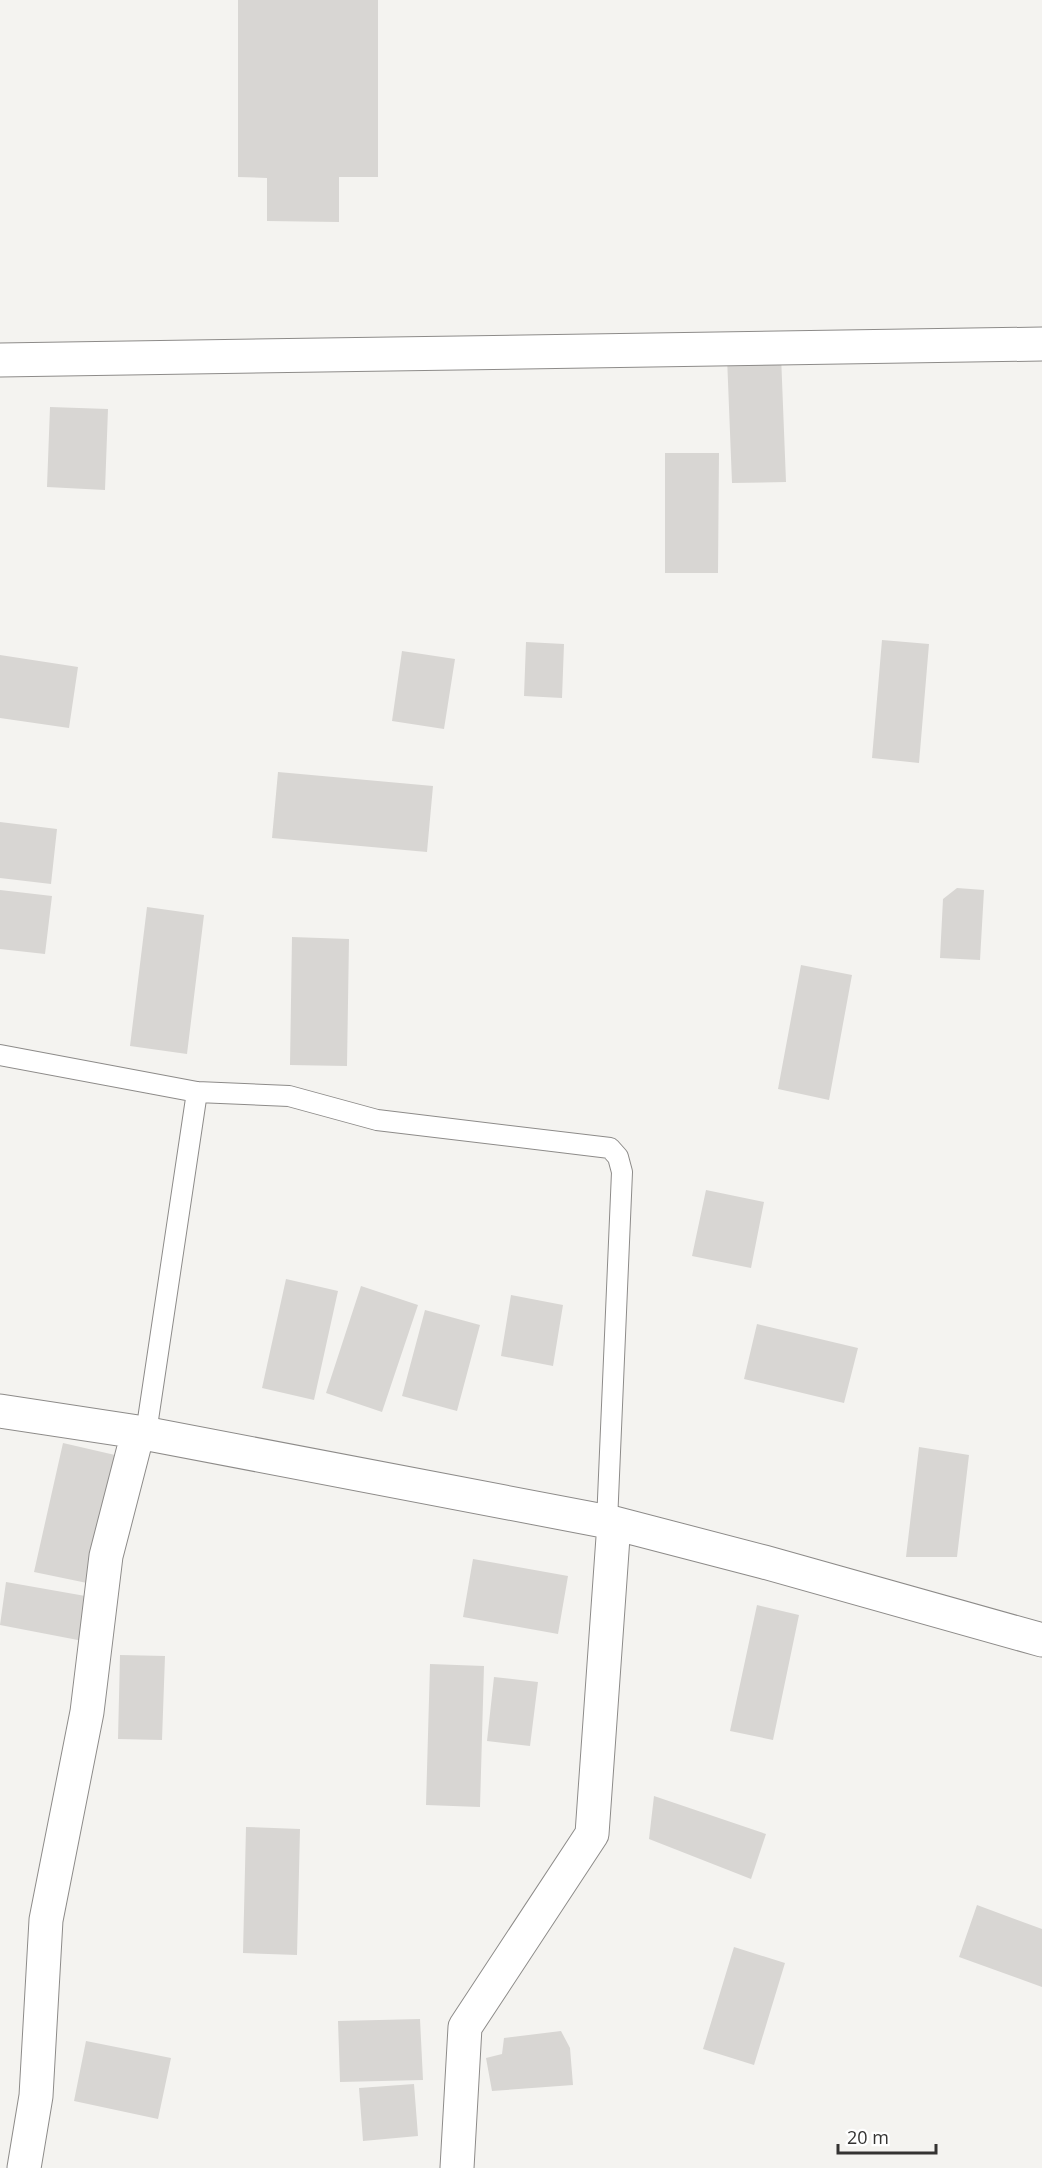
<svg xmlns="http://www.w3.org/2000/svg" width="1042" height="2168" viewBox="0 0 1042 2168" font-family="'Open Sans',sans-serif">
<rect width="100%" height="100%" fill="#f4f3f0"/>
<path fill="#d8d6d3" d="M238 0H378V177H339V222L267 221V178L238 177Z
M781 355 786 482 732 483 727 357Z
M50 407 108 409 105 490 47 487Z
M665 453H719L718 573H665Z
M882 640 929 644 919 763 872 758Z
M526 642 564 644 562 698 524 696Z
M402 651 455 659 444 729 392 721Z
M0 655 78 667 69 728 0 718Z
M278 772 433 786 427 852 272 838Z
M0 822 57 829 51 884 0 878Z
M957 888 984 890 980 960 940 958 943 899Z
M0 890 52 896 45 954 0 949Z
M147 907 204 915 187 1054 130 1046Z
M292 937 349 939 347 1066 290 1065Z
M801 965 852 975 829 1100 778 1089Z
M706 1190 764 1202 751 1268 692 1256Z
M286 1279 338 1291 314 1400 262 1388Z
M361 1286 418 1305 382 1412 326 1393Z
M511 1295 563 1305 553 1366 501 1356Z
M425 1310 480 1325 457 1411 402 1396Z
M757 1324 858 1348 844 1403 744 1379Z
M63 1443 115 1455 87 1583 34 1572Z
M919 1447 969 1455 957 1557H906Z
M473 1559 568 1576 558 1634 463 1617Z
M6 1582 91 1597 83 1641 0 1625Z
M757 1605 799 1615 773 1740 730 1731Z
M120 1655 165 1656 162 1740 118 1739Z
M430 1664 484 1666 480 1807 426 1805Z
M494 1677 538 1682 530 1746 487 1741Z
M654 1796 766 1834 751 1879 649 1839Z
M246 1827 300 1829 297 1955 243 1953Z
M977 1905 1042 1929V1987L959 1957Z
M734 1947 785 1963 754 2065 703 2049Z
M420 2019 423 2080 340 2082 338 2021Z
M561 2031 570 2048 573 2085 492 2091 486 2058 502 2054 504 2038Z
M86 2041 171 2058 158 2119 74 2101Z
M414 2084 418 2136 363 2141 359 2088Z"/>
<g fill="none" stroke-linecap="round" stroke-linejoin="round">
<defs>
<path id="service" d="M0 1055 197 1092 289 1096 377 1120 610 1148 618 1157 622 1172 607 1522
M146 1433 197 1092"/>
<path id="minor" d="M0 360 1042 344
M0 1411 138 1432 106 1556 87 1712 46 1920 36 2096 24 2168
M138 1432 614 1523 764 1562 1042 1640
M457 2168 465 2027 592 1834 614 1523"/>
</defs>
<use href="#service" stroke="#8d8b89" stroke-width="22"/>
<use href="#minor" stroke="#8d8b89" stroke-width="35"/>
<use href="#service" stroke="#fff" stroke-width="20"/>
<use href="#minor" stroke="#fff" stroke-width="33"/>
</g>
<path d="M838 2144v9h98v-9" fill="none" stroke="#343332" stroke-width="3"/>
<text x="847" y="2144" font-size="18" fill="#343332" stroke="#ffffff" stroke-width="4.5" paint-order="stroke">20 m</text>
</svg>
